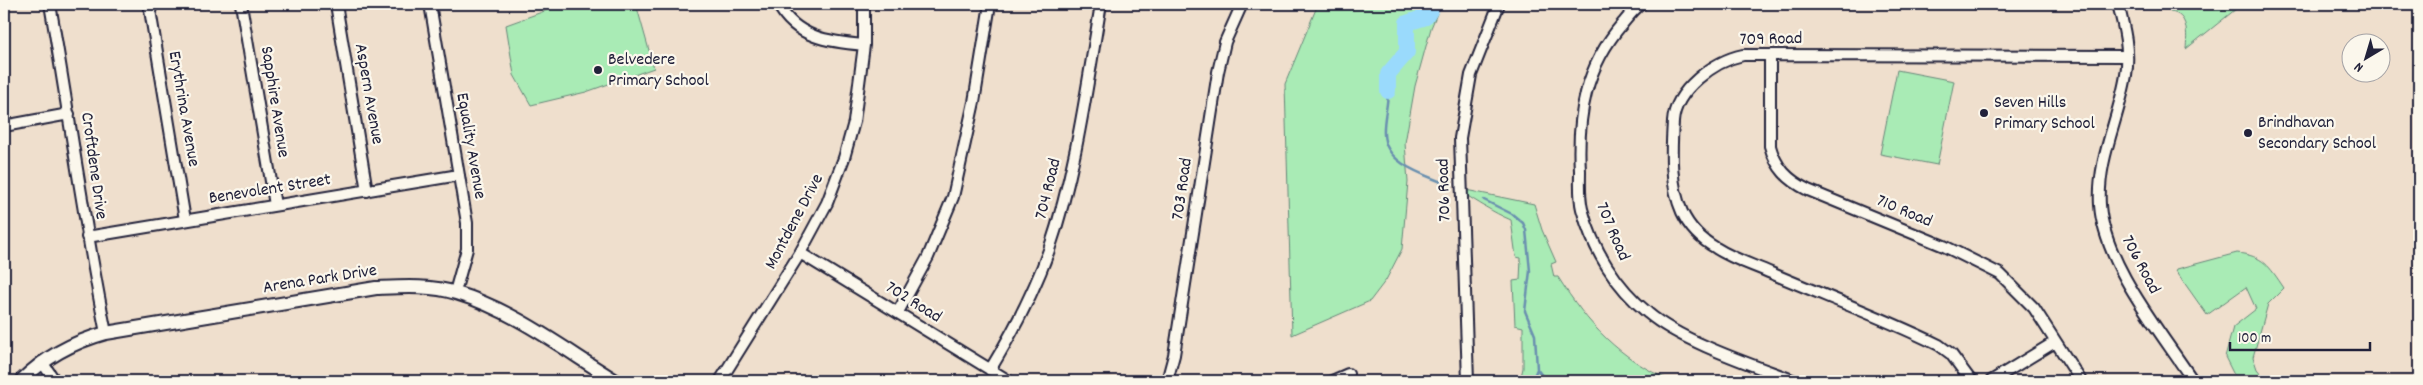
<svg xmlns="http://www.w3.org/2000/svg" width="2423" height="385" viewBox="0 0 2423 385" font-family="Dekko,sans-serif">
<rect width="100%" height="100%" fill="#efdfcd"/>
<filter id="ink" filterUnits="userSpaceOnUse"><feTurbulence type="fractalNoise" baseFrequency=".02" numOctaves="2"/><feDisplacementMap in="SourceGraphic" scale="10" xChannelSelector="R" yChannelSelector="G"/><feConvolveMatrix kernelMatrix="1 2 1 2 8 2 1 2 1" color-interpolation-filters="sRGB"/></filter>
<g filter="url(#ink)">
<path fill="#a9ebb5" stroke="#668678" d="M564 4H636L654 68 586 92 531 105 514 75 506 25Z
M1318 4H1441L1431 28 1415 86 1405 143 1408 182 1402 249 1386 280 1370 301 1292 335 1285 84Z
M2170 4H2235L2236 9 2186 49C2187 35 2189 14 2170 12Z
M1897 70 1954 81 1937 165 1880 154Z
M1461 189 1534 204 1542 230 1556 262 1551 264 1554 277H1558C1588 325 1619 358 1671 381H1520L1523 368V327L1515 325 1513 281 1520 280 1521 258 1516 257 1511 220C1492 212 1478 202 1461 192Z
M2237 253C2264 256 2269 266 2284 288L2268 304 2253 357 2257 369 2267 381H2237L2225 357 2233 327 2256 309 2246 287 2207 315 2176 271 2177 269Z"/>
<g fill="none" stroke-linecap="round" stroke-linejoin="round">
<path stroke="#6a90af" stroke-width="2.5" d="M1388 91C1388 106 1383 120 1384 134 1385 163 1422 174 1444 183
M1484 200 1512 214 1523 223 1526 230 1530 271 1525 311 1535 335 1537 369 1532 381
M1537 369 1546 381"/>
<path stroke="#9adafc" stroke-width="16" d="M1388 91V74L1407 52V23L1426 17 1434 4"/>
<defs>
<path id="minor" d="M50 4C69 113 84 224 106 333
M149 4 185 220
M241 4 275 205
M336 4 367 191
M430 4 467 223V249L455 292
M778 4C795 38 830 42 864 45
M1641 4C1634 9 1628 17 1623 23 1585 67 1577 115 1580 171 1580 184 1579 197 1582 209 1593 250 1616 287 1648 313 1682 342 1753 365 1795 381
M2118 4C2124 27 2130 51 2126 75 2119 119 2097 159 2100 205 2104 264 2161 332 2193 381
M1770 56V146C1776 168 1788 180 1808 190L1944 246 2000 274 2034 308 2081 381
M4 126 69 114
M87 237 459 175
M800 253 1009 381
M898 312 928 257 953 197 974 102 990 4
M42 362 55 381
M990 370C1013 332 1034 292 1049 250 1076 171 1087 86 1101 4
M720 381 800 253 827 203 844 158 854 122 864 45V4
M1167 381 1174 355 1218 72 1225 42 1242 4
M1332 381 1348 374
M1468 381 1460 138 1471 75 1499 4
M1971 381 1951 354 1939 345C1884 318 1827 297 1771 273 1753 265 1733 259 1716 248 1702 240 1689 227 1682 212 1670 185 1671 152 1673 122 1675 90 1714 61 1743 55L2127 56
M1991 381 2055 342"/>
<path id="tertiary" d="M21 381C45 357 73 342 106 333L376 288C402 287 431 285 456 293 514 310 565 350 616 381"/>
</defs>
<use href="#minor" stroke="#22223b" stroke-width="14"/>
<use href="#tertiary" stroke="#22223b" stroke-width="16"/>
<use href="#minor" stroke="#fbf7ec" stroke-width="10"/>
<use href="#tertiary" stroke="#fbf7ec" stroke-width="12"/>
</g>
</g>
<g fill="#22223b" stroke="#fbf7ec" stroke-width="2">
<circle cx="598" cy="70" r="5"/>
<circle cx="1984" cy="113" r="5"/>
<circle cx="2248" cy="133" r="5"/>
</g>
<g text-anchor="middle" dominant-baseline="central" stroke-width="4.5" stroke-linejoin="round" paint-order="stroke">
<g font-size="18" fill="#22223b" stroke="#fbf7ec">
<text transform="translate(1771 40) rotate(-1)">709 Road</text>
<text transform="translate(368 94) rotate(80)">Aspern Avenue</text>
<text transform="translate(274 102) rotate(81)">Sapphire Avenue</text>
<text transform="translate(183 109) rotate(80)">Erythrina Avenue</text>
<text transform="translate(470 146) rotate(80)">Equality Avenue</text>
<text transform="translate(93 166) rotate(82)">Croftdene Drive</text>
<text transform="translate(1049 189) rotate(-76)">704 Road</text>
<text transform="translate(1183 189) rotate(-82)">703 Road</text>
<text transform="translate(270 190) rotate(-9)">Benevolent Street</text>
<text transform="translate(1445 190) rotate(-92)">706 Road</text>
<text transform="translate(1904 212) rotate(23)">710 Road</text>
<text transform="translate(795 222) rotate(-62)">Montdene Drive</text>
<text transform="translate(1612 232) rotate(67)">707 Road</text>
<text transform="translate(2140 265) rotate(62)">706 Road</text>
<text transform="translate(320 280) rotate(-9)">Arena Park Drive</text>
<text transform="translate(913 303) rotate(32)">702 Road</text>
</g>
<g font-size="18" fill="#22223b" stroke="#fbf7ec" text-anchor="start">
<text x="608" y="60">Belvedere<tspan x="608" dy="21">Primary School</tspan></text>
<text x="1994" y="103">Seven Hills<tspan x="1994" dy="21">Primary School</tspan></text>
<text x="2258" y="123">Brindhavan<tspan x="2258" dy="21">Secondary School</tspan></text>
</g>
</g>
<rect width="2423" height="385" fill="none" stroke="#fbf7ec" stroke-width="20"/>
<rect x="10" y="10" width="2403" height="365" fill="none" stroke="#22223b" stroke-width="2" filter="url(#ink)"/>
<g transform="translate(2366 58) rotate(218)"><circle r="24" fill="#fbf7ec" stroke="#a4a2a5"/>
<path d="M0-4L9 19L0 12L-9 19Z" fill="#22223b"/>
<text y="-8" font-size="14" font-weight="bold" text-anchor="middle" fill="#22223b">N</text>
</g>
<path d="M2230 342v8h140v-8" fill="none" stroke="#22223b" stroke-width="2.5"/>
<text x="2238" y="342" font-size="15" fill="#22223b" stroke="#fbf7ec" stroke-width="4" paint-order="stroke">100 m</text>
</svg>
